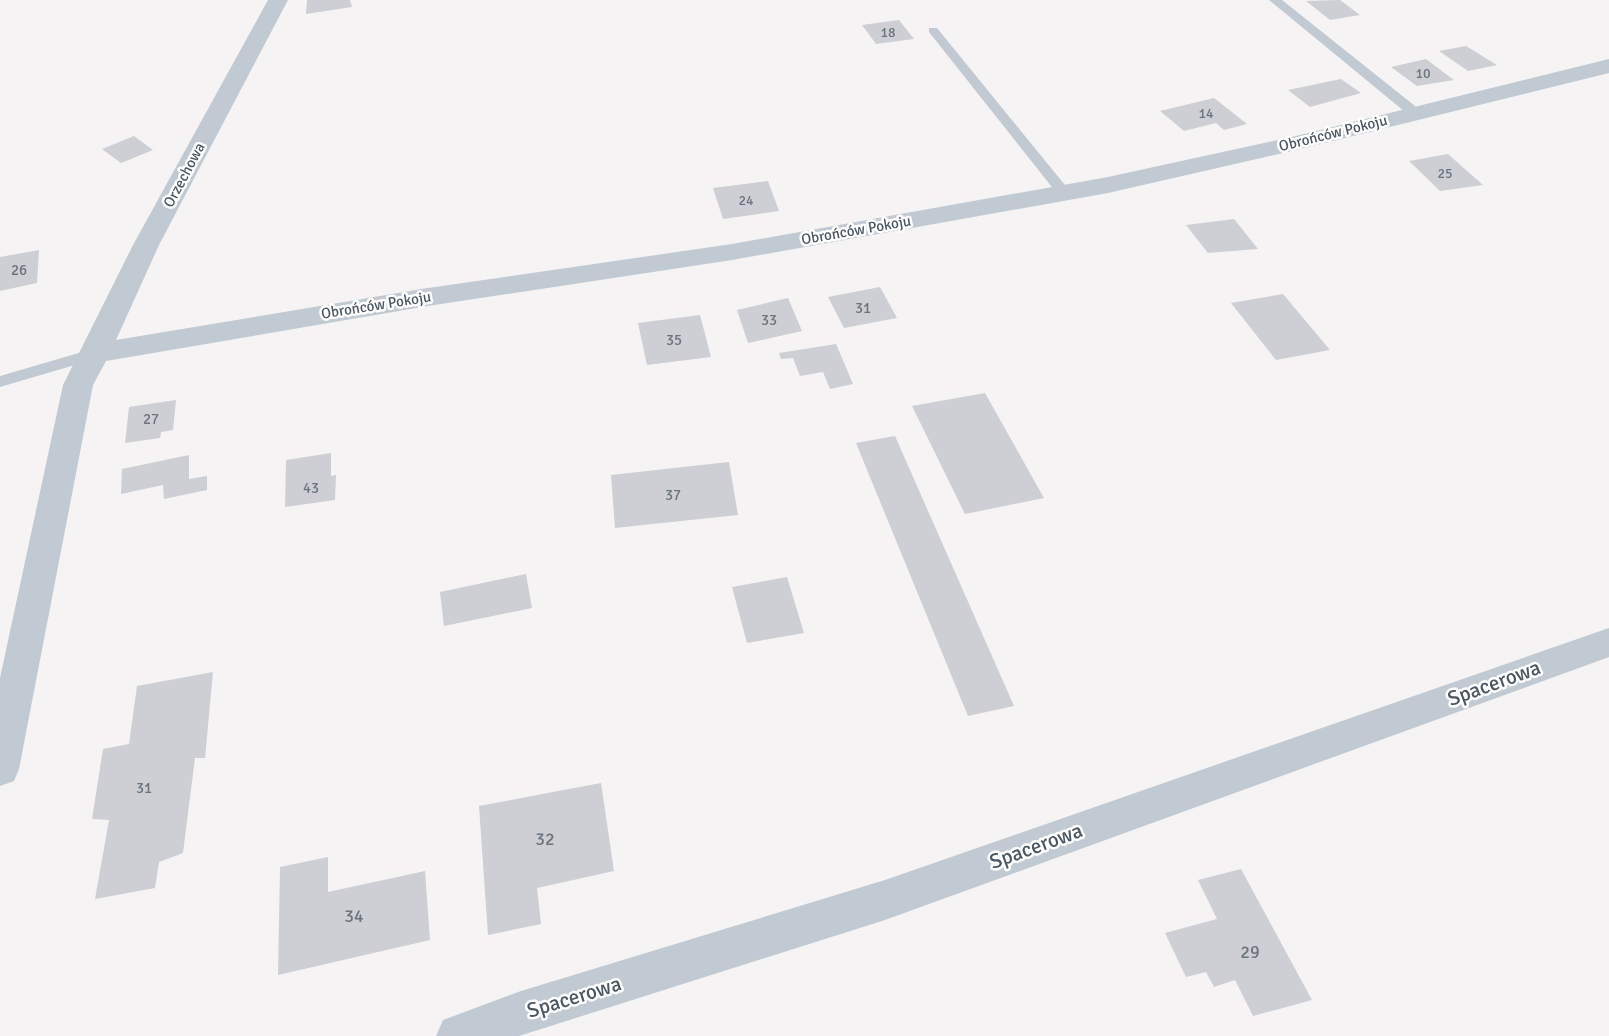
<svg xmlns="http://www.w3.org/2000/svg" width="1609" height="1036" viewBox="0 0 1609 1036" font-family="Signika,sans-serif">
<rect width="100%" height="100%" fill="#f5f3f3"/>
<path fill="#cdcfd5" d="M307 0H350L352 7 306 14Z
M1340 0 1360 15 1330 20 1306 1Z
M899 20 914 39 876 44 862 25Z
M1466 46 1497 65 1468 71 1439 51Z
M1426 59 1454 80 1417 86 1391 67Z
M1341 79 1361 93 1310 107 1288 90Z
M1214 98 1247 124 1224 130 1216 123 1184 131 1160 111Z
M134 136 153 150 121 163 102 149Z
M1448 154 1483 185 1440 191 1409 161Z
M768 181 779 211 723 219 713 188Z
M1234 219 1258 249 1208 253 1186 225Z
M39 250 37 283 0 291V257Z
M880 287 897 318 844 328 828 297Z
M1283 294 1330 350 1276 360 1231 303Z
M788 298 802 331 748 343 737 310Z
M700 315 711 357 647 365 638 323Z
M836 344 853 384 830 389 823 372 800 376 793 358 781 359 779 353Z
M985 393 1044 498 965 514 912 406Z
M176 400 173 430 161 432 160 438 125 443 129 407Z
M895 436 1014 706 968 716 856 443Z
M331 453V476L336 475 335 500 285 507 286 460Z
M189 455V479L207 476V490L164 499 163 485 121 494 122 469Z
M729 462 738 515 615 528 611 475Z
M526 574 532 608 444 626 440 592Z
M787 577 804 633 747 643 732 587Z
M213 672 205 758H195L183 853 159 862 155 888 95 899 109 820 92 819 103 749 129 744 137 686Z
M601 783 614 871 537 888 541 924 488 935 479 806Z
M328 857V892L425 871 430 940 278 975 280 867Z
M1241 869 1312 1000 1253 1016 1235 980 1214 987 1206 972 1186 977 1165 933 1217 919 1198 880Z"/>
<g fill="none" stroke-linecap="round" stroke-linejoin="round">
<path fill="#c1cad2" fill-rule="evenodd" d="M1269 0H1282L1420 110V116H1410Z
M929 28H937L1069 190V196H1059L929 32Z
M96 348 104 353 102 357 0 387V376Z"/>
<path fill="#c1cad2" fill-rule="evenodd" d="M268 0H288L159 245 116 340 428 288 732 244 1108 177 1296 136 1609 59V73L1296 150 1108 193 732 260 428 306 106 361 93 385 19 769 14 781 0 786V678L63 385 133 245Z
M1609 628V657L885 920 519 1036H436L443 1020 521 991 885 880Z"/>
</g>
<g text-anchor="middle" dominant-baseline="central" stroke-width="5" stroke-linejoin="round" paint-order="stroke">
<g font-size="14" fill="#6b747e">
<text x="888" y="32">18</text>
<text x="1423" y="73">10</text>
<text x="1206" y="113">14</text>
<text x="1445" y="173">25</text>
<text x="746" y="200">24</text>
</g>
<g font-size="15" fill="#4a5661" stroke="#fff">
<text transform="translate(1333 133) rotate(-14)">Obrońców Pokoju</text>
<text transform="translate(184 175) rotate(-62)">Orzechowa</text>
<text transform="translate(856 230) rotate(-10)">Obrońców Pokoju</text>
<text transform="translate(376 305) rotate(-9)">Obrońców Pokoju</text>
</g>
<g font-size="15" fill="#6b747e">
<text x="19" y="270">26</text>
<text x="863" y="308">31</text>
<text x="769" y="320">33</text>
<text x="674" y="340">35</text>
<text x="151" y="419">27</text>
<text x="311" y="488">43</text>
<text x="673" y="495">37</text>
<text x="144" y="788">31</text>
</g>
<g font-size="18" fill="#6b747e">
<text x="545" y="839">32</text>
<text x="354" y="916">34</text>
<text x="1250" y="952">29</text>
</g>
<g font-size="21" fill="#4a5661" stroke="#fff">
<text transform="translate(1494 683) rotate(-20)">Spacerowa</text>
<text transform="translate(1036 846) rotate(-20)">Spacerowa</text>
<text transform="translate(574 997) rotate(-17)">Spacerowa</text>
</g>
</g>
</svg>
